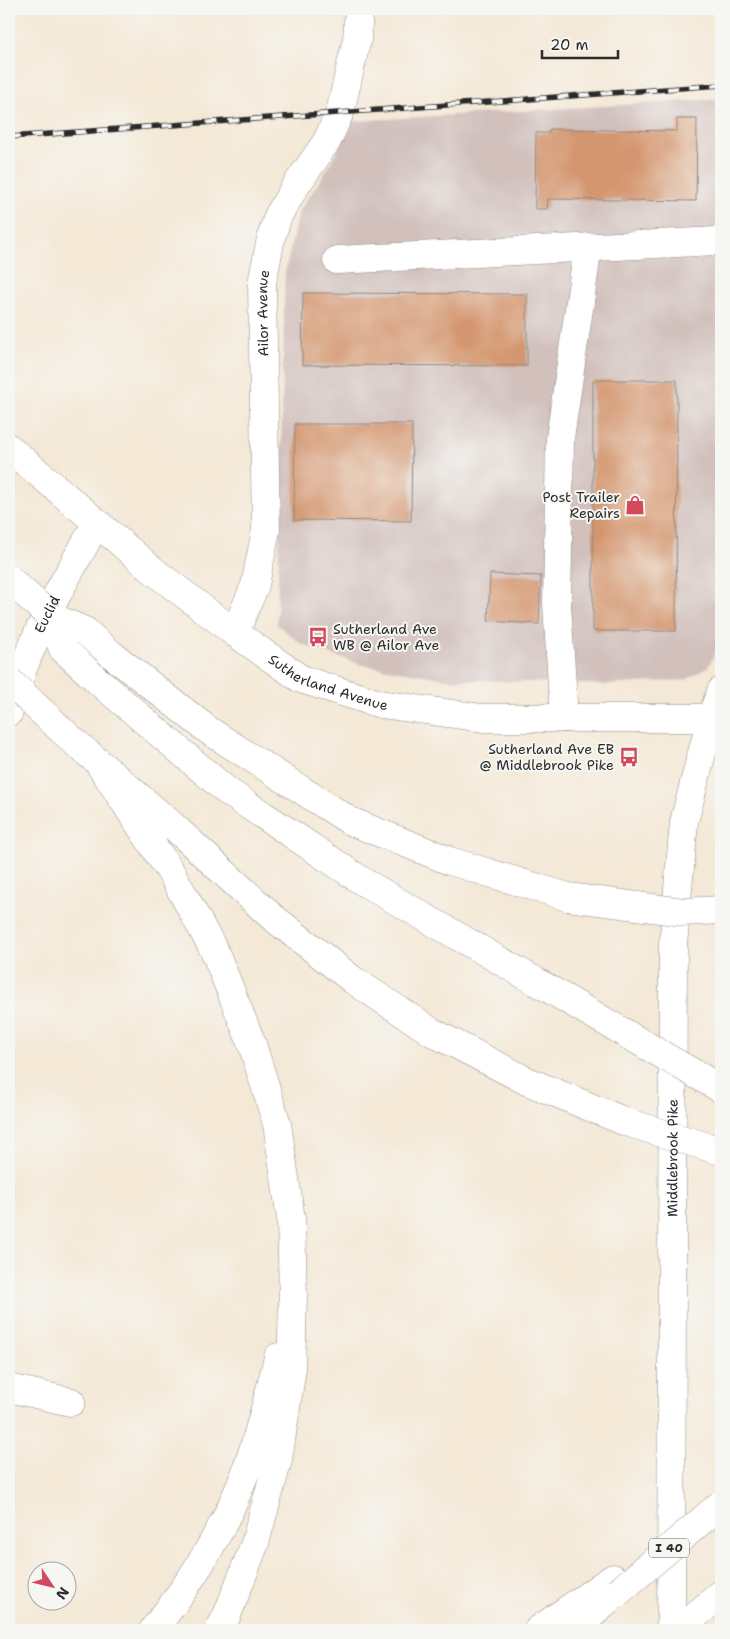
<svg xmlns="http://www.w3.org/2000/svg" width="730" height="1639" viewBox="0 0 730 1639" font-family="'Shantell Sans',sans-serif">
<rect width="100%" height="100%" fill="#f6f6f2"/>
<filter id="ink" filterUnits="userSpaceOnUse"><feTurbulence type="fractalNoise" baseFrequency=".02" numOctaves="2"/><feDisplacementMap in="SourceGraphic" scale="10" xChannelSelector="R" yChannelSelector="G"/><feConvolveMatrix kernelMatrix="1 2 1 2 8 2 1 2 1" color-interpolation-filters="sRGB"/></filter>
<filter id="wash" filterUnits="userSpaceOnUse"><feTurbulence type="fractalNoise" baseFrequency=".0096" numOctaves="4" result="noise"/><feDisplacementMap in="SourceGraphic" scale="20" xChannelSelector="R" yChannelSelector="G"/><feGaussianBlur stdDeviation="1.12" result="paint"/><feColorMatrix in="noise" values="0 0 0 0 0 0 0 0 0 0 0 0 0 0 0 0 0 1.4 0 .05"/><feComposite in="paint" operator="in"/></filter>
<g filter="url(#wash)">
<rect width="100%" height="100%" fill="#f4e8d6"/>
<path fill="#d1c0bc" d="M721 99V641L708 667 686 680 605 685 447 679 358 664 301 644 277 624 285 272 299 211 323 176 354 121Z"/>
<g id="blocks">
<path fill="#d49670" d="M677 119H697L696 201 548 199 547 209H535L536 133H549L550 129 677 131Z
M303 293 527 294V366L302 365Z
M593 380H677L676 631H593Z
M295 424H412L411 521 294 520Z
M490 574 541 576 539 624 488 621Z"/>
</g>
</g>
<g filter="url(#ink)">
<use href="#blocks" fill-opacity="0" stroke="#908a80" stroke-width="1"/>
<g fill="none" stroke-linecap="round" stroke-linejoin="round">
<defs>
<g id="minor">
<path d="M337 260 717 241 721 239"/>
<path id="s1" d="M9 448 155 572 235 633 301 679 380 704 483 718H711"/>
<path id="s2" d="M235 633 255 585 266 530 262 283 271 238 278 216 295 187 327 141 340 112 357 39 359 9"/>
<path id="s3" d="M9 712C27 644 62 584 97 523"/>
<path d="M564 718 557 604 560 438 588 247"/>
<path d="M9 1388 71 1402"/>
</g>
<g id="major">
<path id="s4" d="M671 1630 673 945 684 822 711 718 721 691"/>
</g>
<path id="highway" d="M50 616 63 649 98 681 227 791 362 881 537 982
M50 616 85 631 111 654 208 730 350 821 450 861 568 897
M70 738 172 825 271 916 353 980 432 1032 527 1081
M100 765 172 874 215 952 252 1044 277 1124 291 1219 293 1295 291 1375 278 1460 255 1543 227 1615 219 1630
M153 1630C191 1583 225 1528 246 1471 259 1434 269 1395 278 1357
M538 1630 613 1578
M573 1630 608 1601
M678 1630 721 1594"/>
</defs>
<use href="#minor" stroke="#908a80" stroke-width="29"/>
<use href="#major" stroke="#908a80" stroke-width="29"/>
<use href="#highway" stroke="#908a80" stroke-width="29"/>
<use href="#minor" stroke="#fff" stroke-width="28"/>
<use href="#major" stroke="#fff" stroke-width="28"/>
<use href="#highway" stroke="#fff" stroke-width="28"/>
<defs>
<path id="rail" d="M9 137 721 85"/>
</defs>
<use href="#rail" stroke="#2b2b2b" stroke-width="5.5"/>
<use href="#rail" stroke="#f6f6f2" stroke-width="4" stroke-dasharray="11" stroke-linecap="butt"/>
<defs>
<path id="highway-bridge" d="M9 579 50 616
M9 681 70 738
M568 897 683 912 721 910
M537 982 721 1089
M527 1081 626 1122 721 1151
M617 1593 721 1504"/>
</defs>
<use href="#highway-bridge" stroke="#908a80" stroke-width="29" stroke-linecap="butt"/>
<use href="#highway-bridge" stroke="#fff" stroke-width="28"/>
</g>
</g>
<defs>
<symbol id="shop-bare" viewBox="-9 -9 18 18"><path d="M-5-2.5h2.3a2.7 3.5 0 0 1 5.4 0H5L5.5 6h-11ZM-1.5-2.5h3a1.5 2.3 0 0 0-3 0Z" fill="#d1495b" stroke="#f6f6f2" stroke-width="2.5" paint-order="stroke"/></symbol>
<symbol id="bus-bare" viewBox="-9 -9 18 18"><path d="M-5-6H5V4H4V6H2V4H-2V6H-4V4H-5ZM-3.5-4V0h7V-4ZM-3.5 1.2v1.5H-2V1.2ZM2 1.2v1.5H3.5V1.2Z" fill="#d1495b" stroke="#f6f6f2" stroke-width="2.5" paint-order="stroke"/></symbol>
</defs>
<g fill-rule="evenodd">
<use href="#shop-bare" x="621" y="491" width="28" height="28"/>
<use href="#bus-bare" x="304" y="623" width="28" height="28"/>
<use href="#bus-bare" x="615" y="743" width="28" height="28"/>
</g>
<g text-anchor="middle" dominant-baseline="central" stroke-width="4" stroke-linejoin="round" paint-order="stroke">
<rect fill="#f6f6f2" stroke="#686867" stroke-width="1" x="649" y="1538.5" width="40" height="19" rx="4"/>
<g font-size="12" font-weight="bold" fill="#2b2b2b">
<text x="669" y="1548">I 40</text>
</g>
<g font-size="14" fill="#2b2b2b" stroke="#f6f6f2">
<text stroke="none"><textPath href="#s2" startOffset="325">Ailor Avenue</textPath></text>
<text stroke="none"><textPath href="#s3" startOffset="105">Euclid</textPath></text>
<text stroke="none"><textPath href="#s1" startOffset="399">Sutherland Avenue</textPath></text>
<text stroke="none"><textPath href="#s4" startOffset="472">Middlebrook Pike</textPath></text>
</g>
<g font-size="14" fill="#2b2b2b" stroke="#f6f6f2" text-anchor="end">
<text x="620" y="497">Post Trailer<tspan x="620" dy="16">Repairs</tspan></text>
<text x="333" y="629" text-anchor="start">Sutherland Ave<tspan x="333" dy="16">WB @ Ailor Ave</tspan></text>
<text x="614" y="749">Sutherland Ave EB<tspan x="614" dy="16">@ Middlebrook Pike</tspan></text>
</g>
</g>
<rect width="730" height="1639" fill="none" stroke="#f6f6f2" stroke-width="30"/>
<g transform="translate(52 1586) rotate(125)"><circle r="24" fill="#f6f6f2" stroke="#a5a5a2"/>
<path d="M0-4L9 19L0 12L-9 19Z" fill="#d1495b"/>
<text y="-8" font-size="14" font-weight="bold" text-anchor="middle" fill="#2b2b2b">N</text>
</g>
<path d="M542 50v8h76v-8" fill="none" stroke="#2b2b2b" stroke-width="2.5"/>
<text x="550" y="50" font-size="15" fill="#2b2b2b" stroke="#f6f6f2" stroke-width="4" paint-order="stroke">20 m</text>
</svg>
